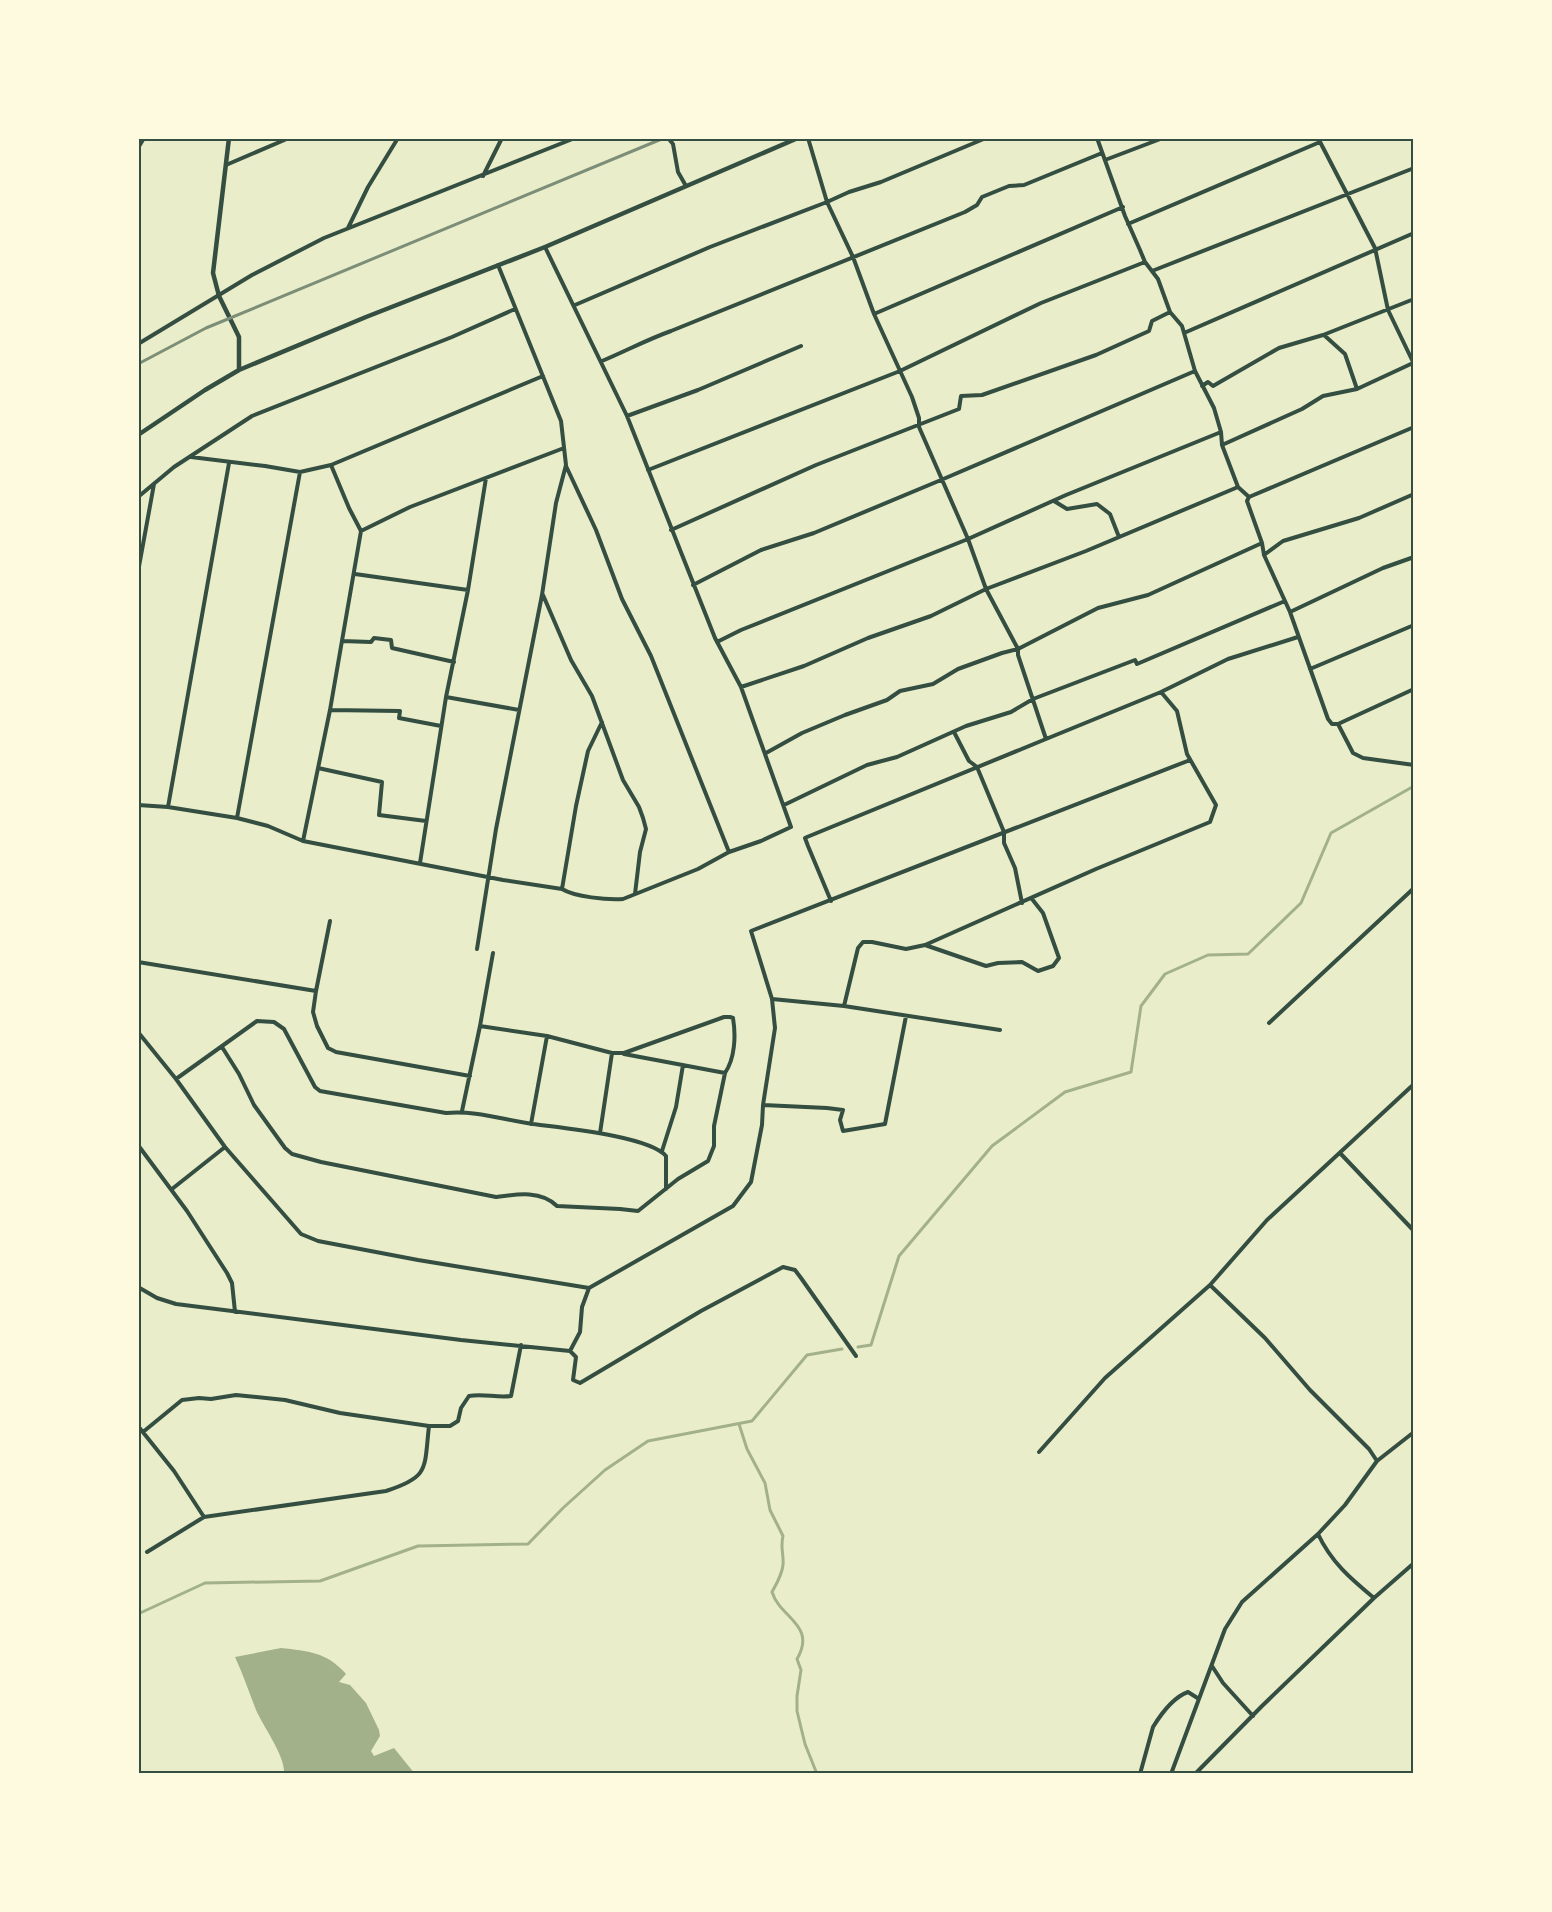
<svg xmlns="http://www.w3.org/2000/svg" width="1552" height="1912" viewBox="0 0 1552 1912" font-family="'Varela Round',sans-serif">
<rect width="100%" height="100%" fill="#e9edc9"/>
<path fill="#a3b18a" d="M281 1648C308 1651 327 1652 346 1674L339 1682 350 1685 366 1703 379 1730 380 1736 371 1751 374 1756 394 1748 415 1774H284C286 1757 263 1726 256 1710 249 1692 243 1674 235 1657Z"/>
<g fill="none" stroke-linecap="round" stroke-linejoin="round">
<path stroke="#a3b18a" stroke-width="3" d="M858 1347 871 1345 899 1256 992 1146 1065 1092 1131 1072 1141 1006 1165 974 1208 955 1248 954 1301 903 1331 833 1414 786
M739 1424 747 1449 765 1483 770 1510 783 1536C780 1548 784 1554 783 1565 782 1575 777 1583 772 1592 780 1618 817 1625 797 1659L801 1670 797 1696V1711L805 1744 817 1774
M138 1614 205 1583 320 1581 418 1546 528 1544 563 1508 605 1470 648 1441 752 1421 807 1355 842 1349"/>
<path stroke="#344e41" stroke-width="4" d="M668 138 673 144 678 172 686 186
M808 138 827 202 853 257 874 314 912 397 919 418V427L968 539 986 589 1018 649V655L1046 739 807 837 805 838 808 846 831 901
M1097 138 1125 216 1140 250 1145 262 1158 279 1170 312 1182 326 1195 371 1214 408 1221 432 1222 445 1238 487 1249 497 1247 501 1262 543 1264 555 1290 612 1328 719 1332 724H1338L1414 689
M1318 138 1375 248 1388 310 1414 364
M138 148 144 138
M1105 160 1163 138
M226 165 289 138
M483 176 502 138
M1128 224 1320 142
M348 228 368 187 398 138
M1152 271 1414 168
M575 305 710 247 827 202 849 192 881 182 986 138
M874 314 1123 207
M1184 333 1414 233
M1324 335 1345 354 1357 389
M138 344 252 275 324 238 575 138
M602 361C626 351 646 340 671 331L965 212 977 205 982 197 1009 186 1024 185 1102 153
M1202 386 1208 382 1213 386 1279 348 1323 335 1414 299
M627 416 698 390 801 346
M1222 445 1302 409 1323 396 1357 389 1413 363
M191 457 265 466 300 472 331 465 543 376
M331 465 349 508 361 531
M566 466 596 530 622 599 651 656 729 852
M648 470 900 371 1041 303 1145 262
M138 497 174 467 252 416 452 337 515 309
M1249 497 1414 427
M1054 501 1067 509 1097 504 1110 514 1119 537
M671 530 816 465 959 409 961 396 982 395 1096 355 1149 331 1152 321 1170 312
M1264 555 1283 541 1359 518 1414 494
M138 572 154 484
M355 574 468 590
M693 585 761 550 814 533 941 480 1195 371
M543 595 571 660 592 696 623 780 639 807 643 818 646 829 640 852 635 894
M1290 612 1383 568 1414 557
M342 641 371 642 374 638 391 640 392 648 454 662
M717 642 741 630 968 539 1066 495 1221 432
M1310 669 1414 625
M741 687 804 666 868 638 931 616 986 589 1086 551 1238 487
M446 697 519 710
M330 710 400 711 399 718 441 726
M1338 724 1353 753 1363 758 1414 765
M954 732 969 761 977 767 1004 832V843L1015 868 1022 903
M1046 739 1161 692 1228 659 1298 637
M766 753 802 733 845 715 887 700 900 691 933 684 958 669 1002 653 1018 649 1098 608 1148 595 1262 543
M318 768 382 782 379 815 426 821
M138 805 168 807 237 818 268 826 303 841 503 880 562 889C575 897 607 900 623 899L698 869 729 852 761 841 791 827 741 687 715 638 627 416 545 247
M784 805 867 765 897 757 966 726 1011 712 1033 699 1135 660 1137 664 1285 601
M168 807 229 463
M237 818 300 472
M303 841 330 710 361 531 410 507 564 448
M420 863 446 697 468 590 486 478
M562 889 576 806 588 751 602 722
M925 945 986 966 998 963 1022 962 1038 971 1053 966 1059 958 1043 913 1032 899
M477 949 496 829 542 595 556 503 566 465 561 421 498 265
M138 962 316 991 313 1012 317 1026 328 1048 336 1052 470 1076
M316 991 330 921
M772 999 844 1006 858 948 863 942H872L906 949 925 945 1096 869 1210 822 1216 805 1187 754 1177 711 1161 692
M844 1006 1000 1030
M1269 1023 1414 888
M138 1032 176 1079 225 1147 301 1234 318 1241 418 1260 589 1288
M222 1047 239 1074 254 1105 285 1148 292 1154 321 1162 496 1197C517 1194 541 1190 557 1206L620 1209 638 1211 678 1179 708 1161 714 1146V1126L725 1073C735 1058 736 1036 733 1018L730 1017H724L624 1053H612L547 1036 480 1026
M624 1054 725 1073
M176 1079 257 1021 274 1022 284 1029 315 1087 320 1091 446 1113C475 1110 504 1120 533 1124 562 1128 648 1136 666 1156V1189
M763 1105 827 1108 843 1110 840 1120 843 1131 885 1124 906 1016
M462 1111 480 1026 493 953
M531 1124 547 1036
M600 1133 612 1053
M138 1145 187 1211 227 1273 232 1283 235 1312
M662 1151 676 1107 683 1065
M1340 1153 1414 1231
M172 1189 225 1147
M1210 1285 1267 1220 1414 1084
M138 1287 157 1298 176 1304 461 1340 570 1351 576 1357 573 1380 580 1383 701 1311 783 1267 795 1270 801 1278 856 1356
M570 1351 580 1332 582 1307 589 1288 733 1206 751 1182 762 1125 763 1105 775 1028 772 999 751 931 1190 760
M138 1426 174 1471 204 1517
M143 1432 182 1400 199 1398 211 1399 236 1395 285 1400 340 1413 429 1426H450L458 1421 461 1408 469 1396C483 1393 496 1398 511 1396L521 1345
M1039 1452 1105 1378 1210 1285 1265 1338 1310 1390 1369 1449 1377 1461 1345 1505 1318 1534C1331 1562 1351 1579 1374 1598L1414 1563
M1377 1461 1414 1432
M147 1552 204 1517 386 1491C430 1477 424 1469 429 1426
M1212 1666 1223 1683 1253 1716
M1140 1774 1153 1727C1161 1714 1174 1697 1188 1692L1199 1699
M1171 1774 1225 1629 1242 1602 1318 1534
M1195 1774 1262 1706 1374 1598"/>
<path stroke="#344e41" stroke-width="4.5" d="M229 138 213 273 219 296 239 337V370
M138 435 205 390 239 370 366 317 545 247 798 138"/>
<path stroke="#7c8e77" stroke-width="3" d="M138 364 206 328 664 138"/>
</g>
<rect width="1552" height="1912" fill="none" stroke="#fefae0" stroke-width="279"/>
<rect x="140" y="140" width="1272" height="1632" fill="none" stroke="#344e41" stroke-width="2"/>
</svg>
